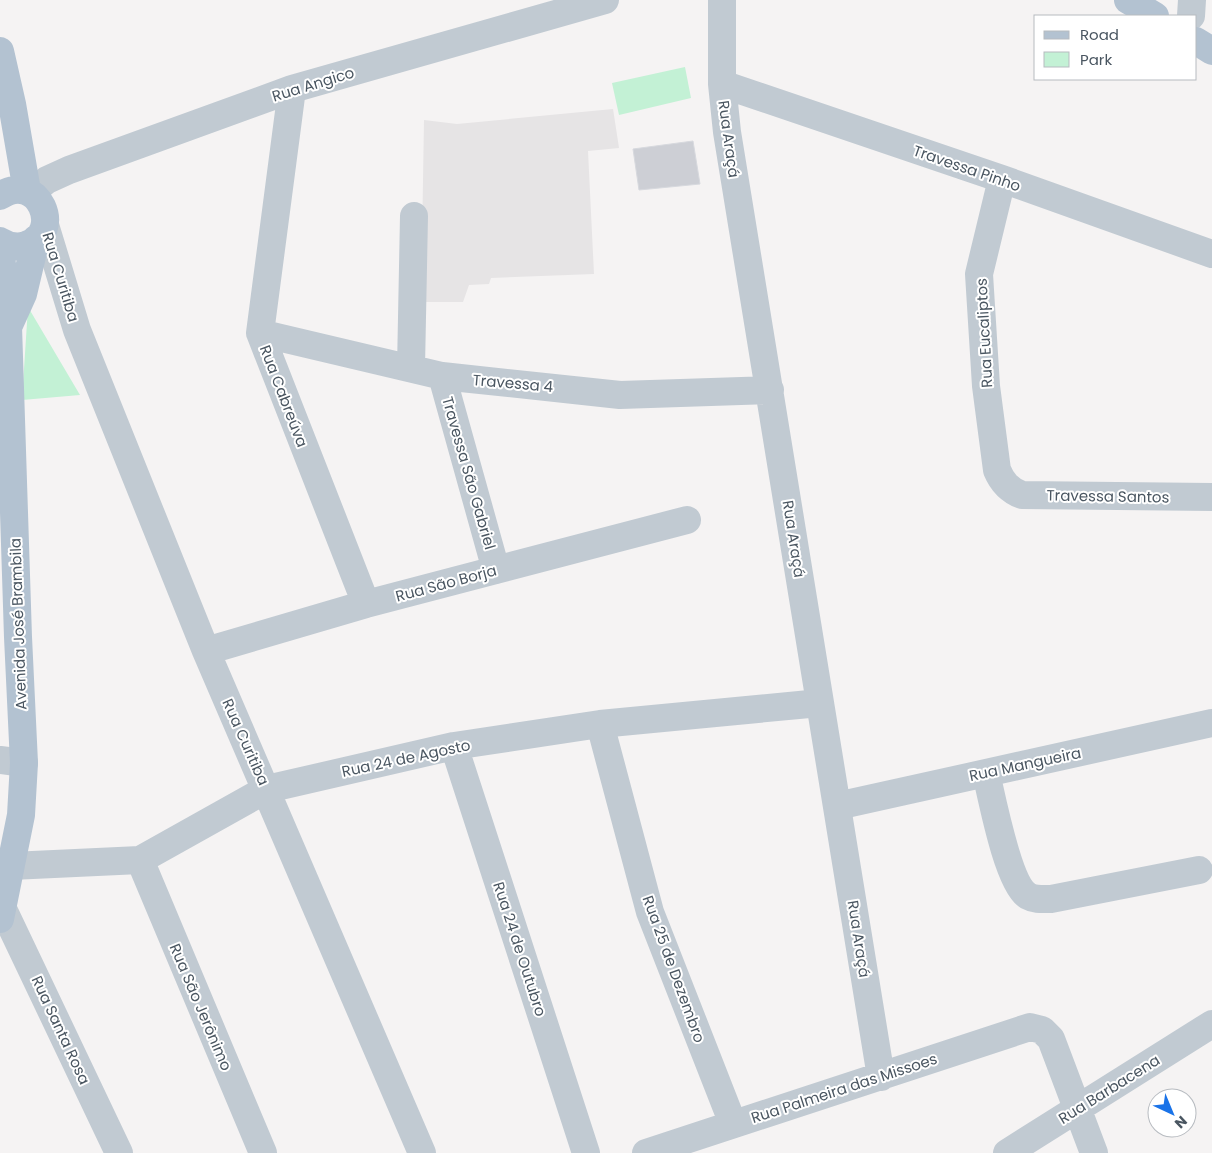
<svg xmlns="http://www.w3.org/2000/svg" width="1212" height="1153" viewBox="0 0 1212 1153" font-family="Poppins,sans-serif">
<rect width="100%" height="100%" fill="#f5f3f3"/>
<path fill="#e6e4e5" d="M613 109 619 148 588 151 594 274 491 278 489 284 469 285 463 302H421L424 120 457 124Z"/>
<path fill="#c3f1d5" d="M685 67 691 98 619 115 612 83Z
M28 307 80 395 22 400Z"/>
<path fill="#cdcfd5" stroke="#d7d9de" d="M693 141 700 184 639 190 633 149Z"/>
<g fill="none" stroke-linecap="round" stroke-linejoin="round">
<path stroke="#c1cad2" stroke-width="28" d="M722 0V84L727 132 881 1077
M1191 16 1192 0
M722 84 1002 179 1212 254
M292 89 260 333 366 604
M1002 179 979 274 986 386 997 470C1002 482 1009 490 1022 495L1212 497
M31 193 47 180 69 170 292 89 605 0
M45 225 77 330 206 651 422 1153
M260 333 442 376 620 395 770 390
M411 368 414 216
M442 376 496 570
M206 651 366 604 687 520
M600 724 650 912 733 1124
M454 746 586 1153
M0 760 24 763
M986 773C992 798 1008 884 1028 896 1035 900 1043 899 1051 899L1199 870
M837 806 1212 723
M140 860 263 1153
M11 866 140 860 267 789 454 746 600 724 820 703
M2 907 119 1153
M646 1153 1030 1027 1042 1030 1051 1039 1094 1153
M1007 1153 1212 1024"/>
<path stroke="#b3c2d1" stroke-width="28" d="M1128 0 1155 16
M1196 41 1212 51
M0 51 12 104 27 191
M0 196C38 170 65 233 26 245 17 248 8 246 0 241
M0 244 8 326 18 637 24 763 21 815 0 919
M9 325 23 294 36 239"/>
</g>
<g text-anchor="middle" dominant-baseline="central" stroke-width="4" stroke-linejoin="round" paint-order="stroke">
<g font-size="15" fill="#4a5661" stroke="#fff">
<text transform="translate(313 84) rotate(-17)">Rua Angico</text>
<text transform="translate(729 139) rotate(82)">Rua Araçá</text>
<text transform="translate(967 168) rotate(19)">Travessa Pinho</text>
<text transform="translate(61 277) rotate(73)">Rua Curitiba</text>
<text transform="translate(984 333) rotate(-93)">Rua Eucaliptos</text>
<text transform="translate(513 383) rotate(5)">Travessa 4</text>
<text transform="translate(284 396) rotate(69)">Rua Cabreúva</text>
<text transform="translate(469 473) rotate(74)">Travessa São Gabriel</text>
<text transform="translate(1108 496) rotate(1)">Travessa Santos</text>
<text transform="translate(794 539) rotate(81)">Rua Araçá</text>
<text transform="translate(446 583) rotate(-15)">Rua São Borja</text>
<text transform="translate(18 624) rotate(-92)">Avenida José Brambila</text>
<text transform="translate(246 742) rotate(66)">Rua Curitiba</text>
<text transform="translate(406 758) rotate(-12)">Rua 24 de Agosto</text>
<text transform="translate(1025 764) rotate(-12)">Rua Mangueira</text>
<text transform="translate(859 939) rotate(81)">Rua Araçá</text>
<text transform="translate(520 949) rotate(72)">Rua 24 de Outubro</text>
<text transform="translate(674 969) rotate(70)">Rua 25 de Dezembro</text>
<text transform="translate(201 1007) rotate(67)">Rua São Jerônimo</text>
<text transform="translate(61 1030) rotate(65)">Rua Santa Rosa</text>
<text transform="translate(844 1088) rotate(-18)">Rua Palmeira das Missoes</text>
<text transform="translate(1109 1089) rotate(-32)">Rua Barbacena</text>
</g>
</g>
<rect x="1034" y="15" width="162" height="65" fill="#ffffff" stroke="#b7bbc0"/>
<rect x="1044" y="31" width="25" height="8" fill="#b3c2d1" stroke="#b7bbc0"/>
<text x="1080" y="40" font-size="15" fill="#4a5661">Road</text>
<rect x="1044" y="52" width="25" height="15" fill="#c3f1d5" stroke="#b7bbc0"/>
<text x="1080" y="65" font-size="15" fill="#4a5661">Park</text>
<g transform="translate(1172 1113) rotate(136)"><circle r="24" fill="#ffffff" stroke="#b7bbc0"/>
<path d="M0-4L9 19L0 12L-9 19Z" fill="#1a73e8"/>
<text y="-8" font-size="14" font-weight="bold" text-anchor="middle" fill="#4a5661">N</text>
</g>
</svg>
